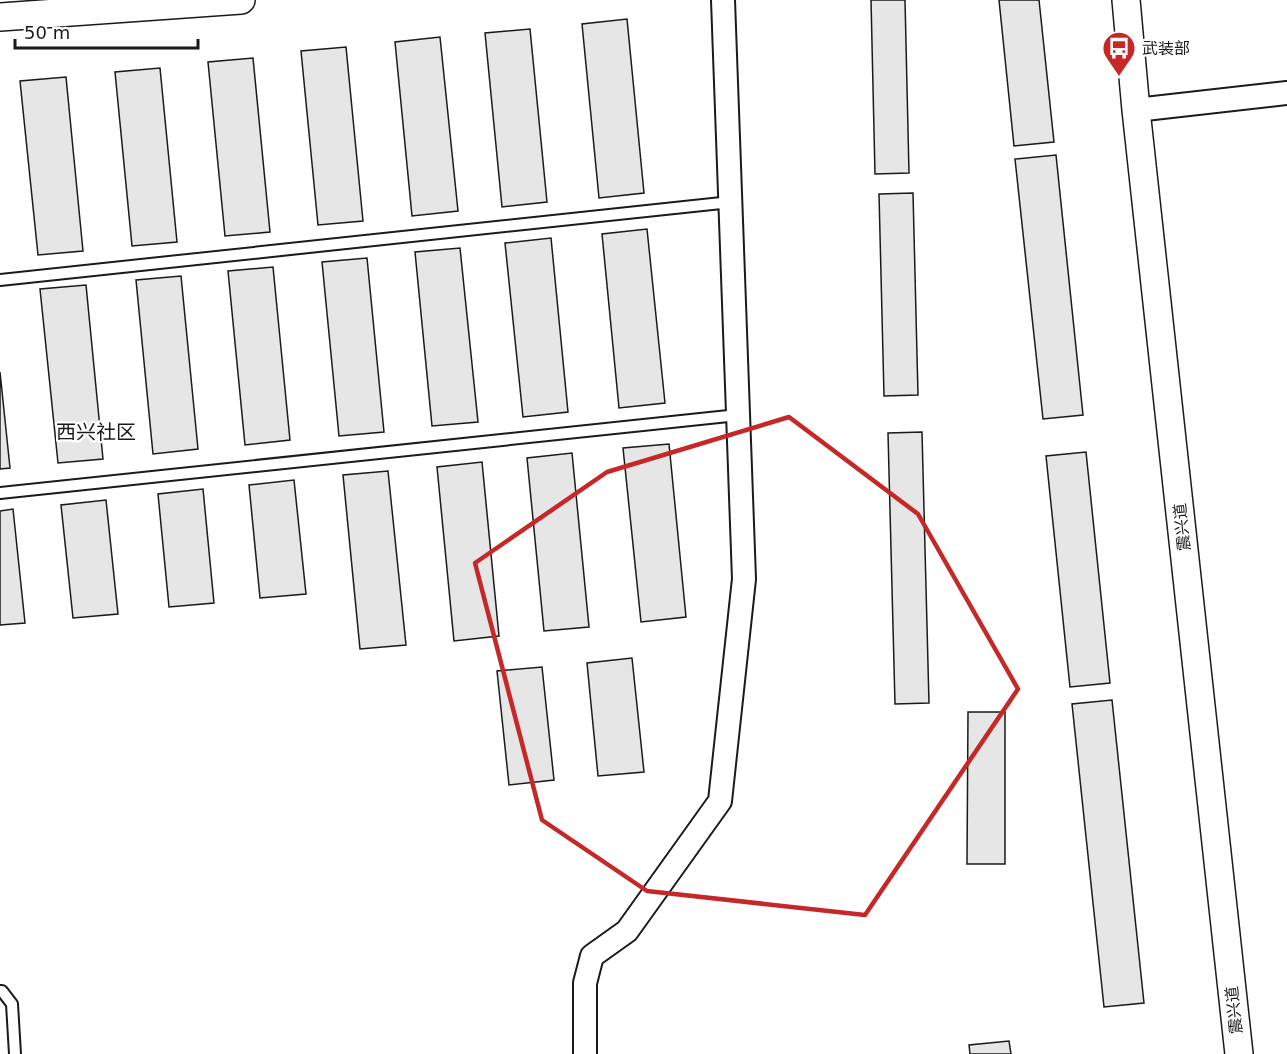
<svg xmlns="http://www.w3.org/2000/svg" width="1287" height="1054" viewBox="0 0 1287 1054" font-family="'DejaVu Sans','Noto Sans SC',sans-serif">
<rect width="100%" height="100%" fill="#fff"/>
<path fill="#e6e6e6" stroke="#1a1a1a" stroke-width="1.5" d="M871 0H905L909 173 875 174Z
M999 0H1039L1054 142 1014 146Z
M627 19 644 193 599 198 582 24Z
M530 29 547 202 502 207 485 33Z
M440 37 458 211 412 216 395 42Z
M346 47 363 221 318 225 301 51Z
M253 58 270 232 225 236 208 62Z
M160 68 177 242 132 246 115 72Z
M66 77 83 251 38 255 20 81Z
M1056 155 1083 415 1043 419 1015 159Z
M913 193 918 395 884 396 879 194Z
M647 229 665 403 619 408 602 234Z
M551 238 568 412 523 417 505 243Z
M460 248 478 422 432 426 415 252Z
M367 258 384 432 339 436 322 262Z
M273 267 290 440 245 445 228 271Z
M181 276 198 449 153 454 136 280Z
M86 285 103 459 58 463 40 289Z
M0 372 10 468 0 469Z
M922 432 929 703 895 704 888 433Z
M669 444 686 617 641 622 623 448Z
M1086 452 1110 683 1070 687 1046 456Z
M572 453 589 627 544 631 527 458Z
M482 462 499 636 454 641 437 467Z
M388 471 406 645 360 649 343 475Z
M294 480 306 594 260 598 249 485Z
M203 489 214 603 169 607 158 494Z
M106 500 118 614 73 618 61 505Z
M13 509 25 623 0 625V511Z
M632 658 644 772 598 776 587 663Z
M542 667 554 780 509 785 497 671Z
M1112 700 1144 1003 1104 1007 1072 704Z
M968 712H1005V864H967Z
M1009 1041 1011 1054H970L969 1045Z"/>
<g fill="none" stroke-linecap="round" stroke-linejoin="round">
<defs>
<path id="service" d="M0 280 731 202
M0 493 738 415
M0 991H2L12 1004 15 1054"/>
<path id="minor" d="M1136 110 1287 93
M585 1054V983L592 956 627 931 720 801 744 579 723 0"/>
<path id="tertiary" d="M1126 0 1136 110 1239 1054
M0 17 241 0"/>
</defs>
<use href="#service" stroke="#1a1a1a" stroke-width="14"/>
<use href="#minor" stroke="#1a1a1a" stroke-width="26"/>
<use href="#tertiary" stroke="#1a1a1a" stroke-width="30"/>
<use href="#service" stroke="#fff" stroke-width="10"/>
<use href="#minor" stroke="#fff" stroke-width="22"/>
<use href="#tertiary" stroke="#fff" stroke-width="27"/>
</g>
<path fill="none" stroke="#c62828" stroke-width="4.5" stroke-linejoin="round" d="M789 417 918 514 1018 689 865 915 647 891 542 820 475 563 607 472Z"/>
<defs>
<symbol id="bus-pin" viewBox="-11 -11 22 30"><path d="M0 17L-7.5 6A9.5 9.5 0 1 1 7.5 6Z" fill="#c62828" stroke="#fff"/><path d="M-5-6H5V4H4V6H2V4H-2V6H-4V4H-5ZM-3.5-4V0h7V-4ZM-3.5 1.2v1.5H-2V1.2ZM2 1.2v1.5H3.5V1.2Z" fill="#fff"/></symbol>
</defs>
<g fill-rule="evenodd">
<use href="#bus-pin" x="1100" y="29" width="38" height="52"/>
</g>
<g text-anchor="middle" dominant-baseline="central" stroke-width="4.5" stroke-linejoin="round" paint-order="stroke">
<g font-size="16" fill="#1a1a1a" stroke="#fff" text-anchor="start">
<text x="1142" y="48">武装部</text>
</g>
<g font-size="16" fill="#1a1a1a" stroke="#fff">
<text transform="translate(1182 527) rotate(-96)">震兴道</text>
<text transform="translate(1234 1010) rotate(-96)">震兴道</text>
</g>
<g font-size="20" fill="#1a1a1a" stroke="#fff">
<text x="96" y="432">西兴社区</text>
</g>
</g>
<path d="M15 39v9h183v-9" fill="none" stroke="#1a1a1a" stroke-width="3"/>
<text x="24" y="39" font-size="18" fill="#1a1a1a" stroke="#ffffff" stroke-width="4.5" paint-order="stroke">50 m</text>
</svg>
